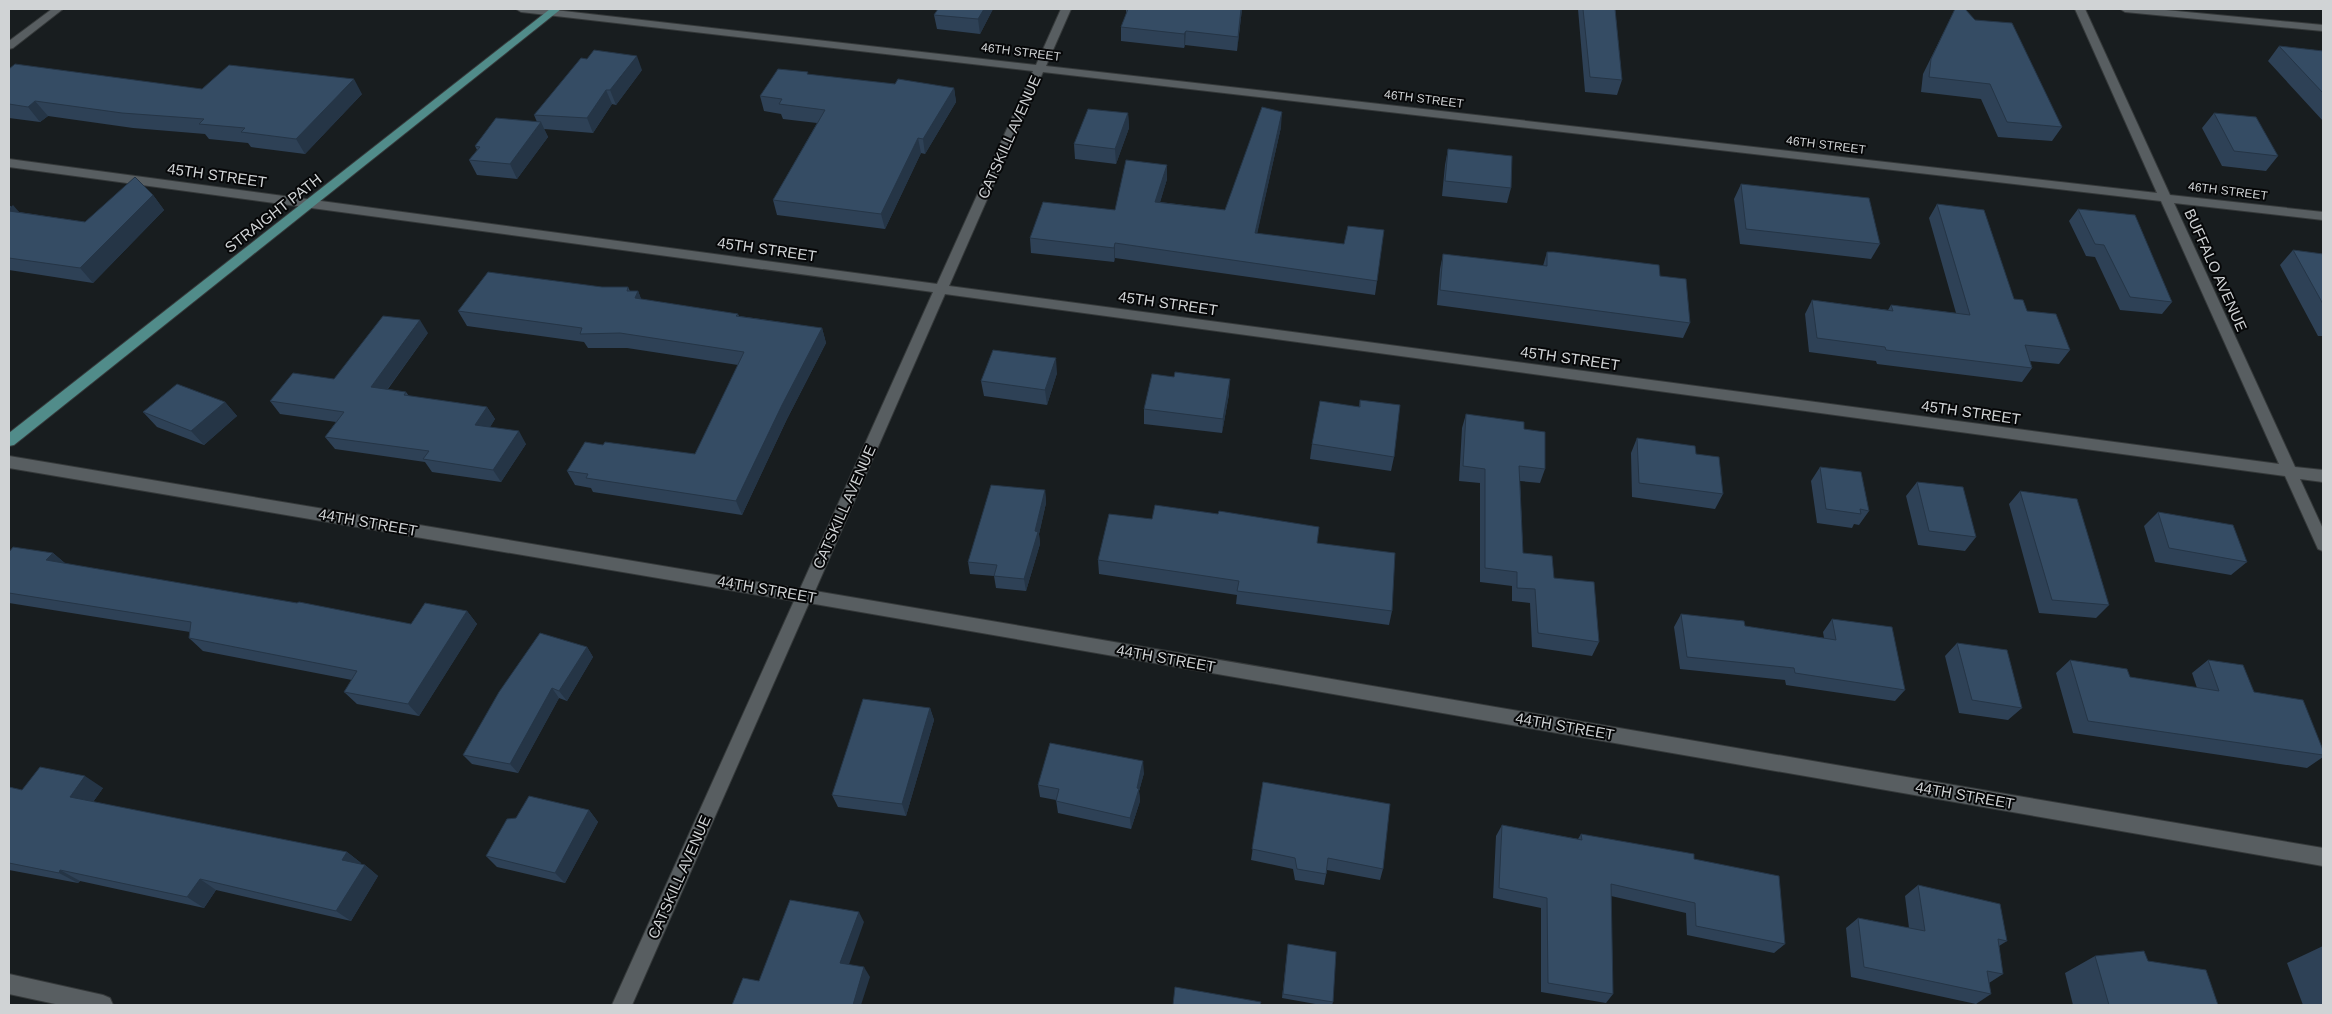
<svg xmlns="http://www.w3.org/2000/svg" width="2332" height="1014" viewBox="0 0 2332 1014" font-family="Helvetica,sans-serif">
<rect width="100%" height="100%" fill="#181d1f"/>
<g fill="none" stroke-linecap="round" stroke-linejoin="round">
<defs>
<path id="minor" d="M52 9H63L13 48 9 49V41Z
M516 9H546L1036 65 1061 9H1071L1046 66 2157 193 2075 9H2085L2170 195 2323 212V220L2174 203 2295 467 2323 470V482L2300 479 2323 529V551L2318 549 2285 476 945 294 815 591 2323 848V866L809 603 632 1005H612L794 601 9 468V456L800 589 933 292 9 167V159L937 284 1033 71 521 12ZM1043 72 2161 201 2279 464 949 286Z
M2120 9H2155L2323 25V31L2125 12Z
M9 974 103 995 110 998 113 1005H60L9 994Z"/>
<path id="major" d="M550 9H561L14 445 9 446V433Z"/>
</defs>
<use href="#minor" stroke="#35393a" stroke-width="2"/>
<use href="#major" stroke="#35393a" stroke-width="2"/>
<use href="#minor" fill="#585e61" fill-rule="evenodd"/>
<use href="#major" fill="#518c8a" fill-rule="evenodd"/>
</g>
<path fill="#2e4156" d="M938 9H993L980 34 937 29 934 15Z
M1126 9H1242L1237 51 1185 45 1184 48 1121 41V27L1126 14Z
M1578 9H1615L1622 80 1617 95 1585 92Z
M1955 9 2062 127 2052 141 1998 137 1981 99 1921 92 1923 74Z
M2279 46 2323 51V121L2268 61Z
M9 69 202 89 362 94 305 154 251 147 248 143 209 139 205 134 133 128 48 116 40 122 9 118Z
M642 70 616 105 612 104 593 133 544 129 548 137 517 179 477 175 469 160 477 150 475 146 537 122 534 115Z
M809 75 895 84 954 88 956 102 925 154 921 153 885 229 777 215 773 200 817 123 783 119 781 114 764 111 760 96Z
M1128 113 1129 128 1116 164 1075 159 1074 144Z
M2214 113 2278 156 2266 171 2222 166 2202 128Z
M1281 127 1257 233 1377 281 1375 295 1115 258 1114 262 1031 253 1030 238 1115 210 1167 165V179L1160 202 1225 210Z
M1448 149 1511 188 1507 203 1442 196 1445 165Z
M1741 184 1880 244 1871 259 1740 244 1734 199Z
M153 195 164 210 93 283 9 270V205L19 212 85 222Z
M1937 204 2014 299 2070 350 2059 364 2030 361 2032 368 2022 382 1877 364 1876 361 1809 352 1805 314 1812 300 1888 310 1891 305 1956 313 1929 218Z
M2078 209 2172 302 2162 314 2120 310 2095 257 2086 256 2069 221Z
M2293 250 2323 254V336H2318L2280 265Z
M1547 252 1660 276 1690 323 1683 338 1437 305 1440 269 1443 254 1543 266Z
M628 287 630 291H638L641 299 738 314 739 316 822 328 826 343 787 419 742 515 593 492 591 488 575 485 567 471 603 445 695 454 738 365 627 348H588L584 342 467 326 458 311Z
M428 333 388 389 406 392 409 396 487 407 495 419 490 427 526 444 501 482 432 472 425 462 335 449 325 437 336 422 280 414 270 401 334 379Z
M1057 373 1047 405 984 396 981 381Z
M1174 377 1229 394 1222 433 1144 424V409Z
M1360 400 1394 457 1391 471 1310 459 1312 444 1359 407Z
M225 402 237 416 204 445 157 427 143 412Z
M1466 414 1524 429 1545 469 1540 483 1520 481 1523 553 1554 578 1599 642 1592 656 1532 647 1530 603 1512 601V586L1480 582V483L1459 481 1462 428Z
M1637 438 1696 454 1723 494 1715 509 1632 497 1631 453Z
M1820 467 1869 511 1859 525 1854 524 1852 528 1817 523 1811 481Z
M1917 482 1976 537 1965 551 1918 545 1906 496Z
M1045 490 1046 503 1039 534 1040 544 1026 591 996 588 994 576 970 574 968 562Z
M2020 491 2109 605 2096 618 2039 613 2009 504Z
M2158 512 2247 562 2231 575 2155 562 2144 526Z
M1317 543 1392 611 1389 625 1236 604 1237 595 1099 574 1098 560Z
M9 552 53 553 66 564 411 624 467 611 477 624 419 716 357 704 344 692 352 680 203 651 189 638 190 632 9 603Z
M1681 614 1745 626 1824 638 1823 632 1832 619 1905 690 1895 701 1786 685 1785 680 1680 669 1674 627Z
M1957 643 2022 708 2008 720 1959 713 1945 656Z
M587 647 593 657 567 701 559 698 518 773 472 764 463 755Z
M2070 660 2130 677 2197 688 2192 673 2208 660 2254 692 2323 750V757L2307 768 2073 733 2056 673Z
M930 708 934 720 906 816 838 807 832 795Z
M1144 773 1139 791 1140 801 1131 829 1058 813 1056 800 1040 797 1038 785Z
M1263 782 1383 869 1380 880 1327 870 1324 885 1295 880 1293 869 1251 860Z
M9 787 22 790 103 788 93 802 347 852 361 863 360 864 365 865 378 876 351 921 216 890 204 908 80 881 78 883 9 870Z
M589 810 598 822 565 883 497 867 486 856Z
M1502 825 1578 839 1581 834 1694 859 1785 944 1774 953 1687 935 1686 913 1611 896 1613 994 1606 1003 1541 992V908L1493 898 1496 836Z
M1918 885 2007 941 1999 946 2003 974 1989 983 1991 994 1976 1004 1851 977 1846 928 1858 918 1909 928 1905 896Z
M1288 944 1333 1002 1332 1005H1321L1282 998Z
M2323 946V1005H2303L2287 963Z
M2095 956 2148 961 2218 1005H2073L2065 973Z"/>
<path fill="#253546" d="M984 9H993L980 34 978 19Z
M1241 9H1242L1237 51 1238 37Z
M1186 31 1185 45 1184 48V34Z
M637 56 642 70 616 105 610 90Z
M354 79 362 94 305 154 296 139Z
M954 88 956 102 925 154 923 139Z
M606 90 612 104 593 133 587 118Z
M35 101 48 116 40 122 28 107Z
M1282 112 1281 127 1254 248 1255 233Z
M1128 113 1129 128 1116 164 1115 149Z
M541 122 548 137 517 179 510 164Z
M918 138 921 153 885 229 881 214Z
M1167 165V179L1156 216 1155 202Z
M153 195 164 210 93 283 80 268Z
M13 205 26 220 9 213V209Z
M1115 243V258L1114 262V248Z
M638 291 644 306 635 298Z
M420 320 428 333 380 399 371 387Z
M822 328 826 343 787 419 742 515 736 501 782 405Z
M1056 358 1057 373 1047 405 1045 390Z
M1230 379 1229 394 1222 433 1223 419Z
M225 402 237 416 204 445 191 431Z
M487 407 495 419 483 438 475 425Z
M519 431 526 444 501 482 493 470Z
M1045 490 1046 503 1039 534 1040 544 1026 591 1024 579 1035 531Z
M53 553 68 566 46 560Z
M467 611 477 624 419 716 408 704Z
M587 647 593 657 567 701 559 691Z
M552 688 559 698 518 773 510 764Z
M930 708 934 720 906 816 902 804Z
M1143 761 1144 773 1139 791 1140 801 1131 829 1130 818Z
M85 776 103 788 88 809 70 797Z
M589 810 598 822 565 883 555 873Z
M347 852 361 863 356 871 342 860Z
M365 865 378 876 351 921 336 911Z
M60 870 80 881 78 883 59 873Z
M200 879 216 890 204 908 187 897Z
M859 912 864 922 846 973 840 963Z
M864 967 870 977 861 1005H853Z"/>
<path fill="#354c64" stroke="#253546" d="M938 9H984L978 19 934 15Z
M1128 9H1241L1238 37 1186 31 1184 34 1121 27Z
M1583 9H1615L1622 80 1590 77Z
M1955 9H1965L1975 20 2012 23 2062 127 2007 122 1990 84 1929 77 1931 59Z
M2279 46 2323 51V93Z
M594 50 637 56 610 90H606L587 118 534 115 581 58 587 59Z
M15 64 202 89 229 65 354 79 296 139 241 132 245 128 199 124 204 119 122 113 35 101 28 107 9 104V69Z
M778 69 808 72 807 74 895 84 898 79 954 88 923 139 918 138 881 214 773 200 825 110 779 104 782 99 760 96Z
M1262 107 1282 112 1255 233 1344 244 1348 226 1384 230 1377 281 1115 243 1114 248 1030 238 1043 202 1115 210 1126 160 1167 165 1155 202 1225 210Z
M1088 109 1128 113 1115 149 1074 144Z
M2214 113 2256 117 2278 156 2234 151Z
M496 118 541 122 510 164 469 160 480 147 475 146Z
M1448 149 1512 156 1511 188 1445 181Z
M135 177 153 195 80 268 9 258V211L85 222Z
M1741 184 1869 198 1880 244 1746 229Z
M1937 204 1984 210 2014 299 2023 300 2027 311 2056 314 2070 350 2025 345 2032 368 1886 350 1885 347 1817 338 1812 300 1893 311 1891 305 1970 315Z
M2078 209 2135 215 2172 302 2130 297 2104 245 2095 244Z
M2293 250 2323 254V304Z
M1547 252H1554L1659 265 1660 276 1686 279 1690 323 1440 290 1443 254 1547 266Z
M488 272 602 287H628L627 291H638L635 298 738 314 736 316 822 328 782 405 736 501 586 478 588 474 567 471 585 442 603 445 605 442 695 454 744 352 620 333 580 334 582 328 458 311Z
M383 316 420 320 371 387 406 392 404 395 487 407 475 425 519 431 493 470 423 459 429 451 325 437 344 412 270 401 293 373 334 379Z
M993 350 1056 358 1045 390 981 381Z
M1175 372 1230 379 1223 419 1144 409 1152 374 1174 377Z
M177 384 225 402 191 431 143 412Z
M1360 400 1400 405 1394 457 1312 444 1320 401 1360 407Z
M1466 414 1524 422V429L1545 432V469L1519 466 1523 553 1552 556 1554 578 1594 582 1599 642 1538 633 1535 589 1517 588V572L1485 568V469L1463 466Z
M1637 438 1695 446 1696 454 1719 457 1723 494 1639 483Z
M1820 467 1861 472 1869 511 1860 509 1861 514 1826 509Z
M1917 482 1963 487 1976 537 1929 531Z
M991 485 1045 490 1035 531 1038 532 1024 579 994 576 997 565 968 562Z
M2020 491 2077 499 2109 605 2052 600Z
M1155 505 1218 514 1219 511 1319 527 1317 543 1395 553 1392 611 1237 591 1239 581 1098 560 1109 514 1152 519Z
M2158 512 2233 525 2247 562 2169 548Z
M13 547 53 553 46 560 297 603 299 602 411 624 425 603 467 611 408 704 344 692 357 671 189 638 191 622 9 593V552Z
M1681 614 1744 621 1745 626 1836 640 1832 619 1892 627 1905 690 1795 673 1794 668 1687 657Z
M540 633 587 647 559 691 552 688 510 764 463 755 499 692Z
M1957 643 2007 650 2022 708 1972 700Z
M2070 660 2127 669 2130 677 2219 691 2208 660 2243 665 2254 692 2303 700 2323 750V755L2088 721Z
M863 699 930 708 902 804 832 795Z
M1050 743 1143 761 1137 788 1139 789 1130 818 1056 801 1059 789 1038 785Z
M40 767 85 776 70 797 347 852 342 860 365 865 336 911 200 879 187 897 60 870 59 873 9 863V787L22 790Z
M1263 782 1390 804 1383 869 1328 858 1326 874 1297 869 1295 858 1252 849Z
M529 796 589 810 555 873 486 856 507 819 516 818Z
M1502 825 1582 840 1581 834 1694 854V859L1779 876 1785 944 1696 926 1695 903 1611 884 1613 994 1548 983 1547 898 1499 888Z
M1918 885 2000 904 2007 941 1998 939 2003 974 1987 971 1991 994 1864 967 1858 918 1925 931Z
M790 900 859 912 840 963 864 967 853 1005H732L743 978 759 981Z
M1288 944 1336 952 1333 1002 1283 994Z
M2144 951 2148 961 2206 970 2218 1005H2109L2095 956Z
M1175 987 1261 1002 1260 1005H1173Z"/>
<g text-anchor="middle" dominant-baseline="central" stroke-width="4" stroke-linejoin="round" paint-order="stroke">
<g font-size="12" fill="#d0d3d5" stroke="#060708">
<text transform="translate(1021 52) rotate(7)">46TH STREET</text>
<text transform="translate(1424 99) rotate(7)">46TH STREET</text>
<text transform="translate(1826 145) rotate(7)">46TH STREET</text>
<text transform="translate(2228 191) rotate(7)">46TH STREET</text>
</g>
<g font-size="15" fill="#d0d3d5" stroke="#060708">
<text transform="translate(1009 137) rotate(-66)">CATSKILL AVENUE</text>
<text transform="translate(217 175) rotate(8)">45TH STREET</text>
<text transform="translate(273 213) rotate(-38)">STRAIGHT PATH</text>
<text transform="translate(767 249) rotate(8)">45TH STREET</text>
<text transform="translate(2216 270) rotate(66)">BUFFALO AVENUE</text>
<text transform="translate(1168 303) rotate(8)">45TH STREET</text>
<text transform="translate(1570 358) rotate(8)">45TH STREET</text>
<text transform="translate(1971 412) rotate(8)">45TH STREET</text>
<text transform="translate(844 507) rotate(-66)">CATSKILL AVENUE</text>
<text transform="translate(368 522) rotate(10)">44TH STREET</text>
<text transform="translate(767 589) rotate(10)">44TH STREET</text>
<text transform="translate(1166 658) rotate(10)">44TH STREET</text>
<text transform="translate(1565 726) rotate(10)">44TH STREET</text>
<text transform="translate(1965 795) rotate(10)">44TH STREET</text>
<text transform="translate(679 877) rotate(-66)">CATSKILL AVENUE</text>
</g>
</g>
<rect width="2332" height="1014" fill="none" stroke="#d0d3d5" stroke-width="20"/>
</svg>
